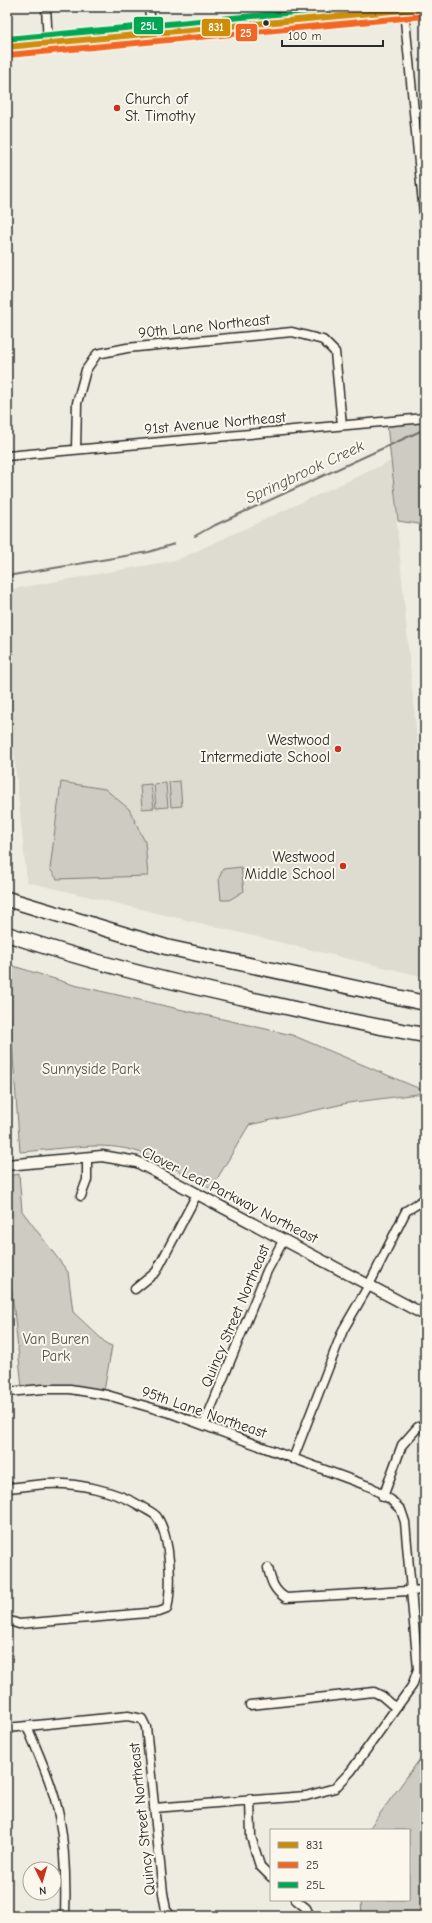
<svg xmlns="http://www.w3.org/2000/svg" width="432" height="1923" viewBox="0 0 432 1923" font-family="'Comic Neue',sans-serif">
<rect width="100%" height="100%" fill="#eeebe0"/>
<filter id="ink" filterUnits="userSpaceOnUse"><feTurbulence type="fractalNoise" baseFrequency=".025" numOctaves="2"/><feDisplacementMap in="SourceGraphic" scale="8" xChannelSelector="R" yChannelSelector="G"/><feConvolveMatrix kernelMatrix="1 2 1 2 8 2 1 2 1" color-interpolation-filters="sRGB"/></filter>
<g filter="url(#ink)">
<path fill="#dedbd1" d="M391 461 425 828V977L27 882 7 683V590L177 560Z"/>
<path fill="#cecbc2" stroke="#7c7b76" d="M425 421V525L398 521 387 425Z
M180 781 182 806 171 807 169 782Z
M61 782 105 789 129 809 145 842 148 876 57 879 50 869Z
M166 783 168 807 156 808 154 784Z
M151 784 154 808 142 809 140 785Z
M241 867 244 891 229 900H221L219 878 223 869Z
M7 964 74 985 292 1035 425 1091V1093L348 1103 249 1125 211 1189C187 1176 158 1157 132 1150 96 1141 56 1150 20 1152L10 1016 7 1014Z
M19 1174 22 1211 68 1272 73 1312 107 1344 112 1346 104 1391C76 1386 50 1386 22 1387L7 1244V1176Z
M425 1752V1916H362L361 1900H409V1830H368Z"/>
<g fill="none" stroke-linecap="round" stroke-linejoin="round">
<path stroke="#74726e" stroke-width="2" d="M195 536 211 527 425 429
M7 576 149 552 174 544"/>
<defs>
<path id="minor" d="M46 7 48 43
M149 7 152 33
M253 7 255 23
M404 10 425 224
M415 113 425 112
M76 449 77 403 86 370 97 354 127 348 292 332 323 340 335 352 342 425
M7 456 425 418
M81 1196 87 1180V1157
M135 1289 156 1272 197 1194
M7 1392 43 1389H70L107 1395 173 1414 371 1487 391 1500 401 1510 405 1522 418 1669 412 1686 351 1771 335 1788 306 1796 154 1808
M204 1425 267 1271 284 1239
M293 1459 343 1330 369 1285 406 1211 425 1199
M7 1488C20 1487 33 1485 46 1484 76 1482 117 1491 142 1507 147 1510 154 1513 157 1517 171 1538 172 1585 167 1609L159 1612 19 1624 7 1620
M383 1497 402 1445 418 1427
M268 1568C271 1581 274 1591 286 1598L425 1590
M250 1705 374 1692 382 1696 396 1708
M27 1726C39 1756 53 1785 59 1816 65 1847 66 1884 65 1916
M7 1728 128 1716 142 1719 146 1727 163 1893 166 1910 171 1916
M250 1799 251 1837 260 1866 271 1877
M296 1900 306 1908 310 1916"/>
<path id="tertiary" d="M7 47 425 8
M7 1165 102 1156 137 1162 425 1315"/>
<path id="motorway" d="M7 899 166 947 425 1003
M7 934C95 964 186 986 277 1005 326 1016 375 1027 425 1035"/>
</defs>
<use href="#minor" stroke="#2b2b2b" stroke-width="11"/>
<use href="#tertiary" stroke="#2b2b2b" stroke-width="13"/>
<use href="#motorway" stroke="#2b2b2b" stroke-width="17"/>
<use href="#minor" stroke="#fbf7ec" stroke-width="8"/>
<use href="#tertiary" stroke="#fbf7ec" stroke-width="10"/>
<use href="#motorway" stroke="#fbf7ec" stroke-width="14"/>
<defs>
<path id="bus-1" d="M7 47 425 8"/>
<path id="bus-2" d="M8 55 425 16"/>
<path id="bus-3" d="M7 39 350 7"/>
</defs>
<use href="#bus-1" stroke="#fbf7ec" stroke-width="9"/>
<use href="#bus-2" stroke="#fbf7ec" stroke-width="9"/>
<use href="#bus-3" stroke="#fbf7ec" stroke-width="9"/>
<use href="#bus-1" stroke="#ce8d09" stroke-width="6"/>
<use href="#bus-2" stroke="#f26522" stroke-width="6"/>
<use href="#bus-3" stroke="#00a651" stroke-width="6"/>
</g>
</g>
<circle fill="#2b2b2b" stroke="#fbf7ec" stroke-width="1.5" cx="266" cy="23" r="3.5"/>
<g fill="#c8321e" stroke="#fbf7ec" stroke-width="1.5">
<circle cx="117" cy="108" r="4"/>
<circle cx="338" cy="749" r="4"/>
<circle cx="343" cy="866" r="4"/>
</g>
<g text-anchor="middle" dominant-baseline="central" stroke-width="4" stroke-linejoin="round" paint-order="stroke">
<g font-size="15" fill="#2b2b2b" stroke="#fbf7ec" text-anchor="end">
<text x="125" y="99" text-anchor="start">Church of<tspan x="125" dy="17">St. Timothy</tspan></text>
<text x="330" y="740">Westwood<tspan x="330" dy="17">Intermediate School</tspan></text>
<text x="335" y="857">Westwood<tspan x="335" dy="17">Middle School</tspan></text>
</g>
<g font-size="15" fill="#2b2b2b" stroke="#fbf7ec">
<text transform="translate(204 326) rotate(-6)">90th Lane Northeast</text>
<text transform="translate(215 423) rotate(-5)">91st Avenue Northeast</text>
<text transform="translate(230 1195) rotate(27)">Clover Leaf Parkway Northeast</text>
<text transform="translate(235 1316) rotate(-67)">Quincy Street Northeast</text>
<text transform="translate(204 1412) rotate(19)">95th Lane Northeast</text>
<text transform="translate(142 1819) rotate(-96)">Quincy Street Northeast</text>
</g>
<g font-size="15" fill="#545351" stroke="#fbf7ec">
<text x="91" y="1069">Sunnyside Park</text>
<text x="56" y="1339">Van Buren<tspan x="56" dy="17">Park</tspan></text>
</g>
<g font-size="16" font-style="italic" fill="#555552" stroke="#fbf7ec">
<text transform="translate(305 472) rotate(-25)">Springbrook Creek</text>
</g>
</g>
<g stroke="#fbf7ec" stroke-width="1.5">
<rect x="133" y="16" width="31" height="19" rx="4" fill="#00a651"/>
<rect x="201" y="18" width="30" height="19" rx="4" fill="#ce8d09"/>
<rect x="235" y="23" width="23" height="19" rx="4" fill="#f26522"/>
</g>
<g font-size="11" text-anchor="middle" font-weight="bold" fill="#fff">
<text x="149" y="30">25L</text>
<text x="216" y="31">831</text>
<text x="246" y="37">25</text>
</g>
<rect width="432" height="1923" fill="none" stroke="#fbf7ec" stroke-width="24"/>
<rect x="12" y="12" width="408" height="1899" fill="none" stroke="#2b2b2b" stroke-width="1.5" filter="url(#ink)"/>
<rect x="270" y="1829" width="140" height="72" fill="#fbf7ec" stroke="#a8a59f"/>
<rect x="278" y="1842" width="20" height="6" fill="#ce8d09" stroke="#a8a59f"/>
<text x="306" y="1849" font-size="12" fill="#2b2b2b">831</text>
<rect x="278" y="1862" width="20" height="6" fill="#f26522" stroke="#a8a59f"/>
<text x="306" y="1869" font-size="12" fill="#2b2b2b">25</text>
<rect x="278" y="1882" width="20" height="6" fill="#00a651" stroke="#a8a59f"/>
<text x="306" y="1889" font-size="12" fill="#2b2b2b">25L</text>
<g transform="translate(42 1881) rotate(175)"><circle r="19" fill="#fbf7ec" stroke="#a8a59f"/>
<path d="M0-3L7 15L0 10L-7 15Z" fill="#c8321e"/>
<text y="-6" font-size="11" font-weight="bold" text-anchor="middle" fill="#2b2b2b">N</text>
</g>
<path d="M282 40v6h101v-6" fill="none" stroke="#2b2b2b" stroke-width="2"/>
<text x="288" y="40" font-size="12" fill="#2b2b2b" stroke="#fbf7ec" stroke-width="3" paint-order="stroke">100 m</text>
</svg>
